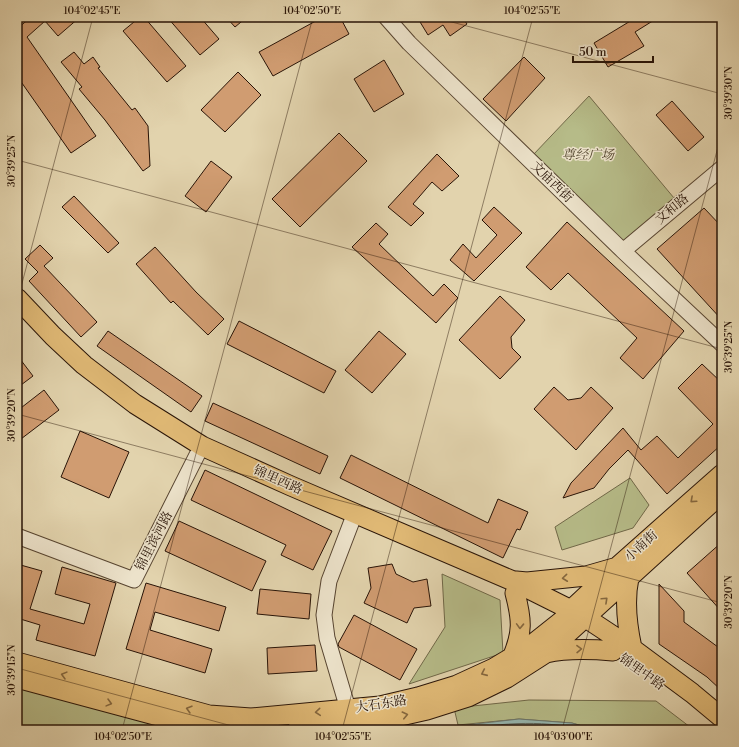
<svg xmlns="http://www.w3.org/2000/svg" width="739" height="747" viewBox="0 0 739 747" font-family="'Libre Bodoni','Noto Serif SC',serif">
<rect width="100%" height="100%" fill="#e2d3ad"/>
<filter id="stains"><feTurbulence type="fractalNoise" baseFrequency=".005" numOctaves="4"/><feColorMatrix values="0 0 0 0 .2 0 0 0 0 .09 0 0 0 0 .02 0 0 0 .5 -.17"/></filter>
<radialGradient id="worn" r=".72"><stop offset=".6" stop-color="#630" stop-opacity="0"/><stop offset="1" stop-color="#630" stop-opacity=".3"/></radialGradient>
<path fill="#b6bb88" stroke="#706848" d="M589 96 674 198 622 242 533 155Z
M630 478 649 505 633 528 562 550 555 527Z
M442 574 500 600 503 653 409 684 445 627Z
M17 687 183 730H25L17 728Z
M529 700 656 701 694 730H596L572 723 519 719 458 725 454 708Z"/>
<path fill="#96b7b1" stroke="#6a766d" d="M519 719 572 723 596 730H422Z"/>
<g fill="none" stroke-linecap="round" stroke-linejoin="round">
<path stroke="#60665c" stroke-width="1" d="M453 730C494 725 540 718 581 730
M499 730 519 728 545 730"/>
</g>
<path fill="#d09c71" stroke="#291407" d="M31 17H80L58 36 45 21 27 37 96 136 71 153 17 76V29Z
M140 17H144L186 66 167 82 123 31Z
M167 17H200L219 39 200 55Z
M226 17H247L235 27Z
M323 17H340L349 34 273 76 259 52Z
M417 17H462L467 24 450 36 443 25 428 35Z
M637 17H659L635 32 644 46 608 67 594 43Z
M74 52 84 64 93 57 100 67 98 68 119 94 132 110 135 108 148 126 150 166 143 171 105 120 79 89 82 87 61 62Z
M524 57 545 78 506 121 483 99Z
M384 60 404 94 374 112 354 79Z
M238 72 261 95 225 132 201 110Z
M672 101 704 137 688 151 656 115Z
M339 133 367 161 300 227 272 199Z
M437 154 459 176 442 191 432 182 413 204 424 213 411 226 388 207Z
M211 161 232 177 206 212 185 196Z
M74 196 119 243 108 253 62 207Z
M494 207 522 233 474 281 450 260 463 244 476 258 497 235 482 220Z
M704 208 722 227V320L657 249Z
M567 222 684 331 643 379 620 358 637 338 568 273 551 290 526 267Z
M376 223 388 234 379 244 433 296 444 284 458 298 436 323 352 247Z
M40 245 53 258 44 266 97 322 81 337 29 281 38 272 25 259Z
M155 247 196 292 224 319 208 335 173 301 171 303 136 264Z
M500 296 525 320 511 337 512 348 521 357 500 379 459 340Z
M239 321 336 371 324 393 227 344Z
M108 331 202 396 191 412 97 346Z
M379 331 406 354 372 393 345 370Z
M17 355 33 376 17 388Z
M702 364 722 383V444L667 494 628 450 609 469 594 488 563 498 571 483 623 428 641 450 657 436 678 458 713 424 678 388Z
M554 387 568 400 581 398 591 387 613 408 576 450 534 409Z
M44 390 59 410 17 442V411Z
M213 403 328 456 320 474 205 421Z
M80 431 129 452 109 498 61 477Z
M351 455 488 523 498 499 528 512 520 530 517 529 503 558 340 478Z
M205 470 332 531 313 570 281 555 286 545 191 500Z
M179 521 266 561 252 591 165 551Z
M722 542V612L687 573Z
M17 564 42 571 30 609 84 624 90 604 55 594 62 567 116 583 95 656 36 640 40 625 17 618Z
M392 564 396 574 413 582 427 579 431 606 414 608 407 623 364 603 371 588 368 568Z
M146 583 226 607 219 631 155 612 150 630 212 649 205 673 126 649Z
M659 584 684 611V622L722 650V691L707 677 659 644Z
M260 589 311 594 309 619 257 614Z
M354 615 417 649 400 680 339 647 338 644Z
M315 645 317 671 268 674 267 648Z"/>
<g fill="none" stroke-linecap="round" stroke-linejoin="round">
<defs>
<path id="minor" d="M386 17 409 43 623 251 722 344
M623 251 722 168
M17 536 134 580 197 455
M348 709 327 638 324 615 329 581 355 513"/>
<path id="major" d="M17 298 53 336 84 365 135 404 202 446 291 486 513 581 571 610 586 618 630 647 692 693 722 718
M629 578C624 601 627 625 632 648
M516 581 527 582 586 576 614 568
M546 653C568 648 590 649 613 651
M512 658C523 632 522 620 515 593
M17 662 209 715 251 718 380 706 418 697 457 685 494 668 529 647 563 620 571 610 617 567 722 474
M17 678 207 729 218 730
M297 730 383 720 427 710 468 697 507 678 546 653 722 493"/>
</defs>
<use href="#minor" stroke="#574430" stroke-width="17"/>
<use href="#major" stroke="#291407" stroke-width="21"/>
<use href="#minor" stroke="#ece2ca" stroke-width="15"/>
<use href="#major" stroke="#e1ba76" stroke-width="19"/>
</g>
<defs><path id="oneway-chevron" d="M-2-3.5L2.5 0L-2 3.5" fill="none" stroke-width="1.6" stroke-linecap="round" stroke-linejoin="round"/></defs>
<g stroke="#85673e">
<use href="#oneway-chevron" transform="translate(693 500) rotate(138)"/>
<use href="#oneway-chevron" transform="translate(565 578) rotate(174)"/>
<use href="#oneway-chevron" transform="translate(605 600) rotate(-43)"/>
<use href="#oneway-chevron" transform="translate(520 626) rotate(92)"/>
<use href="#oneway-chevron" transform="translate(579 649) rotate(-1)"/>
<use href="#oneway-chevron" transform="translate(484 673) rotate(156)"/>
<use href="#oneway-chevron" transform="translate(64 675) rotate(-165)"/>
<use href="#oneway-chevron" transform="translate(109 703) rotate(15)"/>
<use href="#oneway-chevron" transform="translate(189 709) rotate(-164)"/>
<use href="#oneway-chevron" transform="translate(318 712) rotate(175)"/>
<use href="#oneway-chevron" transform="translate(405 715) rotate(-13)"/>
</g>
<path fill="none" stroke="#291407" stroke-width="1" stroke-opacity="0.45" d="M433 17 722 94M17 160 722 349M17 302 93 17M17 414 722 603M17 668 247 730M122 730 313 17M342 730 533 17M562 730 722 132"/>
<g text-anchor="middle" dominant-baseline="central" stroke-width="3" stroke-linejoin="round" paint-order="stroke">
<g font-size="13" font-style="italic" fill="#53462e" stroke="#ece2ca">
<text x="588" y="155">尊经广场</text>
</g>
<g font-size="13" fill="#291407" stroke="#ece2ca">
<text transform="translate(552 182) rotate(44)">文庙西街</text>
<text transform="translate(672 209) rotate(-40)">文和路</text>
<text transform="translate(278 480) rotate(24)">锦里西路</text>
<text transform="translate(154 541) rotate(-63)">锦里滨河路</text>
<text transform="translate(641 546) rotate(-42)">小南街</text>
<text transform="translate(642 672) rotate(35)">锦里中路</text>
<text transform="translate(381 704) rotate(-9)">大石东路</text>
</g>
</g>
<rect width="739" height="747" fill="none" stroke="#e2d3ad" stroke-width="44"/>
<path d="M573 56v6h80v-6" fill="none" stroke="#291407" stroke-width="2"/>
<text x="579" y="56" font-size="12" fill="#291407" stroke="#ece2ca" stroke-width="3" paint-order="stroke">50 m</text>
<rect x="22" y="22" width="695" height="703" fill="none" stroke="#291407" stroke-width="1.5"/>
<g font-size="10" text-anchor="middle" fill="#291407">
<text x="92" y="14">104°02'45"E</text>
<text x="312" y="14">104°02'50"E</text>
<text x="532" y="14">104°02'55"E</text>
<text transform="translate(728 93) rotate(-90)" y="4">30°39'30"N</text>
<text transform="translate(11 161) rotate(-90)" y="4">30°39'25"N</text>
<text transform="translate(728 347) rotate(-90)" y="4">30°39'25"N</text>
<text transform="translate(11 415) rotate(-90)" y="4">30°39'20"N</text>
<text transform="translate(728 602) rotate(-90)" y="4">30°39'20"N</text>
<text transform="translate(11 670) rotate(-90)" y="4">30°39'15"N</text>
<text x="123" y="740">104°02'50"E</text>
<text x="343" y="740">104°02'55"E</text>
<text x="563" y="740">104°03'00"E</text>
</g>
<rect width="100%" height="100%" filter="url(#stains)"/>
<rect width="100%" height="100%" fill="url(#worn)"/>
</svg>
